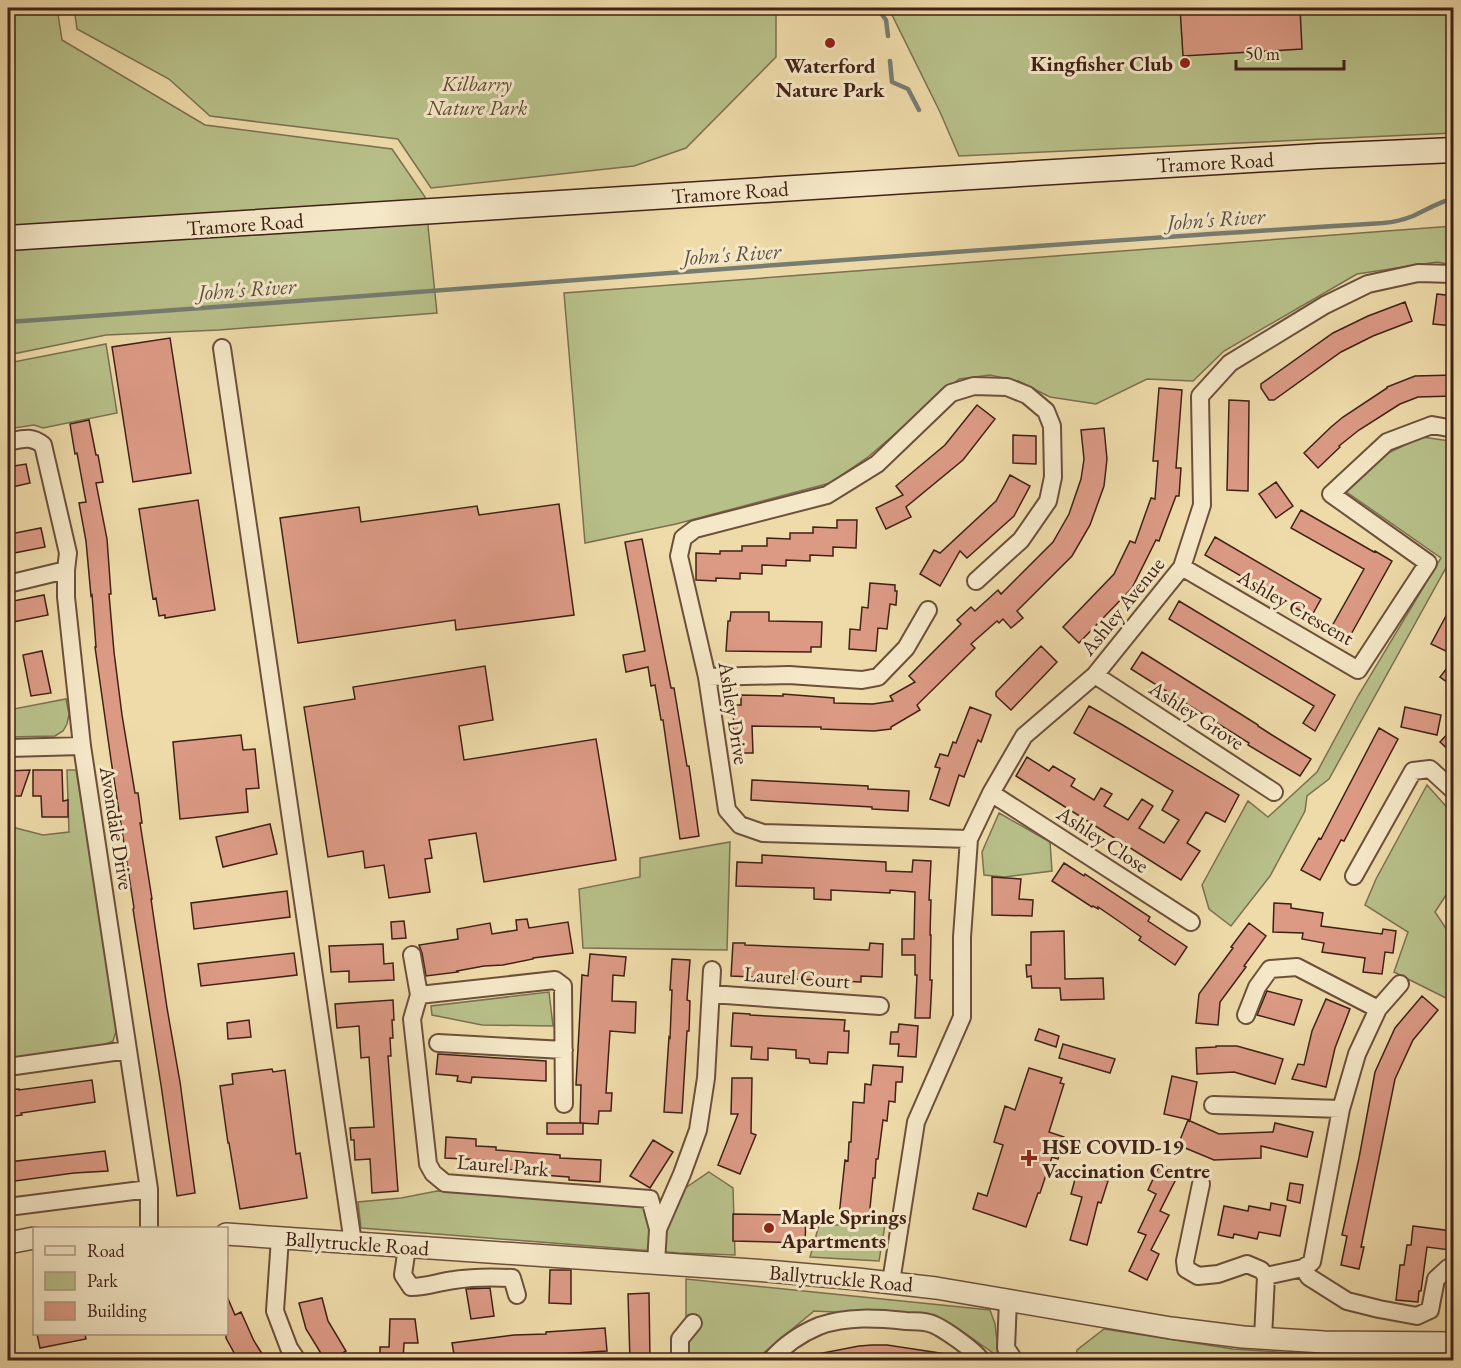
<svg xmlns="http://www.w3.org/2000/svg" width="1461" height="1368" viewBox="0 0 1461 1368" font-family="'EB Garamond',serif">
<rect width="100%" height="100%" fill="#efdbaa"/>
<filter id="stains"><feTurbulence type="fractalNoise" baseFrequency=".00333" numOctaves="4"/><feColorMatrix values="0 0 0 0 .2 0 0 0 0 .09 0 0 0 0 .02 0 0 0 .5 -.17"/></filter>
<radialGradient id="worn" r=".72"><stop offset=".6" stop-color="#630" stop-opacity="0"/><stop offset="1" stop-color="#630" stop-opacity=".3"/></radialGradient>
<path fill="#b8c089" stroke="#7c7050" stroke-width="1.5" d="M8 8H57L62 40 205 125 392 149 425 197 437 313 219 330 106 335 8 355Z
M74 8H776V57L686 148 634 166 431 188 398 139 210 116 169 79 77 29Z
M886 8H1453V133L959 156 940 112 891 13Z
M1453 226V265L1437 262 1357 274 1224 351 1193 381 1147 379 1096 404 1050 397 1018 381 990 375 959 379 868 457 830 483 676 524 585 543 564 293Z
M106 344 117 413 43 428 34 425 8 429V363Z
M1422 437 1450 441 1454 443 1453 555 1329 779 1307 796 1305 811 1270 876 1231 926 1209 909 1202 885 1248 801 1268 817 1317 772 1358 696 1441 558 1345 491 1388 453Z
M66 699 69 714 67 724 63 731 55 736 8 737V710Z
M67 770H76L118 1025 113 1041 97 1048 8 1061V826L43 835 69 832Z
M1427 785 1453 814V890L1450 889 1435 912 1453 939 1454 999 1452 1001 1394 972 1408 932 1365 905 1376 879Z
M999 813 1050 842 1052 871 1005 877 984 875 982 852Z
M730 842 727 950 583 948 579 889 640 877V858Z
M549 992 553 1026 482 1025 432 1015 431 1006Z
M709 1172 733 1188 735 1255 679 1253 361 1228 358 1202 401 1198 437 1191 660 1205Z
M819 1225H885L879 1261 810 1257Z
M686 1279 990 1310 995 1324 999 1357 960 1330 934 1317 814 1311 755 1360H686Z
M1104 1329 1233 1349 1323 1355H1453V1360H1076L1077 1350Z"/>
<g fill="none" stroke-linecap="round" stroke-linejoin="round">
<path stroke="#777d72" stroke-width="4.5" d="M877 8 886 20 888 36
M890 61 892 82 908 89 919 110
M8 322C466 290 924 251 1383 223 1394 222 1403 220 1413 216 1426 210 1439 202 1454 198"/>
</g>
<path fill="#dc9a85" stroke="#402116" stroke-width="1.5" d="M1180 8H1300L1302 49 1183 56Z
M1437 294 1454 296V326L1433 324Z
M1405 302 1412 321 1373 336 1341 352 1274 400H1269L1261 388V384L1333 333 1368 316Z
M170 338 191 473 133 482 112 347Z
M1454 375V396L1418 397 1400 404 1359 430 1339 446 1340 447 1318 468 1304 453 1331 427 1343 417 1387 388V387L1415 376Z
M1159 388 1182 390 1176 468H1181L1179 496H1176L1159 541 1156 540 1132 588 1079 643 1063 627 1114 574 1130 541 1135 543 1151 498 1155 499 1158 461H1153Z
M1229 400 1249 401 1248 491 1227 490Z
M977 405 995 419 963 460 906 507 911 517 886 529 876 508 903 495 896 486 945 445Z
M89 420 96 455H98L103 482 96 483 107 539 111 594H109L114 652 122 715 135 793H138L142 823H140L152 899H151L167 1008 180 1082 195 1193 177 1196 161 1085 133 909 134 908 111 760 95 647H96L92 595 91 596 86 541 79 503 86 502 77 453 75 454 70 424Z
M1104 428 1107 459 1104 486 1090 525 1072 556 1017 611 1023 618 1011 628 1003 619 999 623 997 621 971 644 975 648 917 705 920 710 891 727V729L874 731 821 729V727L752 726 753 753H741L740 734H733L734 705H741V695L783 696V694L834 698V703L873 704 893 701 890 696 915 682 909 676 961 624 957 620 971 607 975 611 998 590 1001 594 1053 542 1069 514 1081 479 1084 459 1081 430Z
M1013 435 1036 436V464L1013 463Z
M26 464 30 483 8 488V467Z
M1010 475 1030 486 1014 516 967 558 960 551 940 586 920 574 934 550 940 553 996 501Z
M1276 482 1293 506 1276 518 1259 494Z
M198 500 215 610 165 618V615L159 616 156 598 153 599 139 509Z
M559 504 574 615 456 630 455 620 298 643 280 518 359 507 361 522 477 506 479 515Z
M1301 510 1374 552 1375 551 1392 561 1345 645 1327 635 1364 569 1291 528Z
M837 520H857L856 548 833 547V556L810 555V561L786 560V566L762 565V574L740 573V579L716 578V581L696 580V553L720 554V551H742V546H767V538L790 539V533H813V527L837 528Z
M41 528 45 547 14 553 10 534Z
M1215 537 1321 599 1311 617 1205 555Z
M642 539 671 688H674L687 766H689L699 836 680 839 663 720H661L655 685 651 686 648 667 626 672 623 655 645 651 625 542Z
M870 583 895 585V591H897L896 605 890 604 887 629 878 628 876 651 849 649 850 629 860 630 862 607 868 608Z
M44 595 48 615 8 623V602Z
M1179 601 1335 695 1315 731 1303 723 1314 706 1169 619Z
M1454 601V647L1450 653 1431 644Z
M731 612H769V621L822 622 821 647H811V652L726 651 728 621H730Z
M1041 646 1057 662 1011 710 996 696V692Z
M42 651 51 693 31 696 23 655Z
M1142 652 1258 725V726L1272 735 1311 759 1300 776 1248 745 1249 743 1131 669Z
M1454 659V687L1440 677Z
M485 666 493 720 459 726 464 760 596 739 616 860 484 882 476 833 429 840 432 858 425 859 430 892 389 898 384 865 365 868 363 851 328 857 304 707 355 699 353 687Z
M1089 706 1121 724 1239 795 1225 822 1206 812 1187 843 1200 851 1181 880 1016 776 1027 757 1049 771 1053 766 1075 779 1071 786 1094 800 1101 788 1112 794 1104 806 1128 820 1142 799 1153 806 1139 828 1164 843 1179 820 1162 810 1173 791 1074 733Z
M970 707 991 715 981 742 978 740 964 777 959 775 949 806 930 799 940 768 935 767 940 754 948 756 953 742 956 743Z
M1405 707 1441 715 1437 735 1401 727Z
M1454 727V755L1440 742Z
M1379 728 1398 739 1344 841 1341 840 1320 880 1301 870 1319 838 1321 839Z
M241 735 243 750 255 749 259 788 246 789 248 812 180 819 173 742Z
M30 770 21 796H8V771Z
M33 770H62L63 801 68 800V817H42L41 796H33Z
M752 780 868 786V789L909 791 908 811 872 809V807L751 800Z
M270 824 277 854 223 867 216 837Z
M762 855 886 862V871L912 872 913 860 931 861 929 900H931L930 935H931L930 980H932L930 1018H915L917 975H915V955H902V939H914L915 892 890 890V893L831 890V900L814 899V888L736 886 737 862 762 863Z
M1064 863 1084 876 1085 874 1150 917 1148 921 1187 947 1175 965 1139 940 1141 937 1120 922 1098 907V909L1093 906 1092 907 1052 881Z
M992 877 1021 879 1019 899 1033 900 1032 916 992 915Z
M287 891 290 917 194 929 191 903Z
M1274 903 1291 904V908L1323 913 1321 926 1382 934 1383 929 1396 931 1393 953 1385 952 1382 974 1363 972 1365 958 1322 952 1324 943 1302 939 1303 933 1273 932Z
M527 919 529 928 568 922 573 953 533 958V959L503 965 484 966 457 971 458 972 426 976 422 953 419 945 458 939 457 929 490 923 492 934 517 930 516 920Z
M404 921 406 938 392 939 391 922Z
M1249 923 1266 936 1244 966 1246 967 1220 1002 1218 1025 1196 1023 1199 994 1233 948 1231 947Z
M1064 931 1065 979 1103 978 1104 999 1061 1000 1060 988H1032L1031 976 1027 977 1026 965H1031V932Z
M733 943H745V945L869 950 870 943 883 944 882 977 861 976V982L731 976Z
M383 944 384 964 393 963 394 980 349 982V971L331 972 329 946Z
M294 953 297 975 201 986 198 964Z
M590 954 626 957 624 976 613 975 612 1001 636 1002 635 1033 610 1031 606 1093H612L611 1111H599L598 1124 580 1123 581 1085H576L582 975 588 976Z
M672 959 690 960 687 1000 690 1001 689 1031H687L682 1113 664 1112 669 1037 670 1038 672 990H670Z
M1267 991 1302 1000 1294 1025 1257 1015Z
M1422 996 1438 1010 1413 1040 1395 1079 1361 1247H1364L1359 1269 1341 1265 1347 1236 1342 1235 1359 1158 1375 1072 1395 1028Z
M1326 999 1350 1009 1335 1048 1326 1087 1292 1079 1298 1064 1304 1065 1312 1031Z
M393 1000 394 1020H392L393 1038H390L391 1056H388L398 1191 372 1193 370 1159 355 1160 354 1140H351L350 1128 374 1127 369 1057 361 1058 359 1026 337 1028 335 1004Z
M733 1013 750 1014V1015L845 1020 844 1031H849L848 1053 828 1052 827 1064 810 1063 809 1059 796 1058V1050L768 1048V1060L751 1059 752 1047 731 1046Z
M249 1020 251 1037 228 1039 227 1023Z
M899 1024 918 1026 916 1057 898 1056 899 1044H890L891 1032H898Z
M1039 1029 1059 1036 1056 1047 1035 1040Z
M1063 1044 1115 1059 1110 1073 1059 1058Z
M1216 1046H1237L1283 1059 1275 1084 1234 1072 1197 1074 1196 1048 1216 1047Z
M438 1054 546 1061V1081L472 1077 471 1083 457 1081 458 1076 436 1074Z
M873 1065 903 1067 902 1082H896L895 1102 889 1101 887 1121 883 1120 878 1159H876L875 1178H873L869 1218 839 1216 845 1160 848 1161 849 1142H851L853 1102 864 1103 865 1084 871 1085Z
M1029 1068 1062 1078 1060 1083 1064 1084 1049 1132 1064 1137 1058 1159 1052 1157 1040 1193H1038L1026 1227 973 1209 978 1193 987 1196 1003 1145 994 1142 1005 1106 1015 1110Z
M272 1069 273 1072 285 1070 296 1154 300 1153 307 1198 240 1209 229 1143H228L220 1086 233 1084 232 1074Z
M1172 1076 1197 1082 1190 1120 1164 1114Z
M732 1078H752L751 1133 756 1135 740 1174 718 1165 738 1114H731Z
M92 1080 95 1102 21 1113 22 1115 9 1117 8 1090 19 1089V1090Z
M1188 1120 1219 1134 1273 1132 1275 1123 1313 1132 1307 1157 1261 1146V1158L1214 1160 1178 1145Z
M547 1123H583V1134H547Z
M446 1137 476 1139V1146L496 1147V1150L560 1155V1158L601 1160 600 1182 569 1180V1177L529 1174V1171L485 1168V1160L445 1158Z
M653 1140 673 1152 650 1188 630 1176Z
M105 1151 108 1171 74 1173 8 1182V1162Z
M1160 1164 1179 1173 1160 1211 1169 1215 1151 1250 1159 1254 1147 1280 1129 1271 1146 1235 1138 1232 1156 1194 1148 1190Z
M1077 1172 1108 1181 1101 1203 1098 1202 1087 1245 1070 1240 1082 1197 1071 1194Z
M1290 1183 1303 1185 1300 1203 1287 1200Z
M1271 1203 1286 1206 1280 1236 1259 1232 1257 1239 1234 1234 1233 1238 1218 1235 1224 1206 1248 1211 1249 1206 1270 1210Z
M733 1214 806 1215 805 1243 733 1241Z
M1413 1226 1452 1231 1450 1250 1427 1247 1421 1291H1419L1418 1302 1396 1300 1400 1265H1404L1407 1245H1411Z
M550 1270H571V1304L549 1303Z
M490 1288 494 1316 471 1319 466 1289Z
M649 1293 650 1360H630L628 1294Z
M226 1294 235 1315 241 1312 254 1341 266 1360H238L226 1338Z
M322 1298 328 1321 346 1351 331 1360H325L306 1329 299 1303Z
M390 1319H415L418 1343H404L403 1360H380V1347H389Z
M605 1328 607 1351 544 1355V1357L502 1360H455L452 1343 514 1335 546 1334V1332Z
M37 1334H85L86 1339 40 1348Z
M872 1345H887L946 1354V1360H813L812 1355 859 1346Z"/>
<g fill="none" stroke-linecap="round" stroke-linejoin="round">
<defs>
<path id="minor" d="M222 348 353 1243
M8 442C22 439 31 435 43 445L68 553 66 570V597L82 746 149 1189V1228
M1182 567 1358 670 1428 563 1331 494 1387 442 1432 425 1454 429
M8 584 66 570
M1095 675 1274 792
M707 677 789 675 862 680 878 677 906 648 928 610
M8 748 82 746
M991 793 1191 922
M969 839 763 833 740 825 727 810 707 677 679 556 683 538 695 529 827 495 877 464 951 393 974 386 1007 387 1027 395 1046 411 1052 426 1053 477 1048 501 1021 540 976 581
M1354 876 1413 771 1430 769 1454 791
M412 955 419 995
M711 994 880 1006
M1378 1009 1400 984
M438 1043 564 1050
M8 1067 128 1050
M564 1104 563 986 555 980 419 995 412 1019 428 1164 433 1173 445 1183 650 1199 658 1229
M1213 1105 1341 1109
M1201 1184 1185 1261 1186 1269 1198 1276 1218 1274 1247 1264 1261 1270 1266 1276 1303 1268 1312 1262 1341 1109 1357 1054 1378 1009 1297 967 1270 969 1257 987 1246 1015
M8 1207 149 1189
M280 1238 275 1311 289 1348 297 1360
M407 1247 403 1275 411 1287C428 1287 438 1282 454 1280 473 1277 492 1277 512 1278L517 1295
M656 1263 658 1229 682 1174 698 1130 706 1078 712 970
M1303 1268 1309 1277 1347 1301 1379 1309 1417 1316 1430 1310 1436 1279 1448 1268
M891 1282 916 1122 962 1017V937L969 839 991 793 1024 736 1095 675 1182 567 1202 505 1200 396 1230 363 1325 305 1368 284 1418 273 1454 274
M1008 1300 1006 1348 1014 1360
M1263 1338 1266 1276
M680 1360V1339L693 1323
M771 1360C784 1345 800 1334 819 1326 847 1316 877 1318 906 1321 913 1321 922 1321 929 1323 941 1326 974 1350 981 1360"/>
<path id="tertiary" d="M226 1234 767 1271 857 1279 936 1288 1171 1328 1243 1337 1324 1342 1454 1343
M8 1243 34 1238"/>
<path id="secondary" d="M8 238 906 181 1318 156 1454 150"/>
</defs>
<use href="#minor" stroke="#6c503b" stroke-width="20"/>
<use href="#tertiary" stroke="#6c503b" stroke-width="24"/>
<use href="#secondary" stroke="#402116" stroke-width="27"/>
<use href="#minor" stroke="#f5e8c8" stroke-width="16"/>
<use href="#tertiary" stroke="#f5e8c8" stroke-width="21"/>
<use href="#secondary" stroke="#f5e8c8" stroke-width="24"/>
</g>
<g fill="#8f2418" stroke="#f5e8c8" stroke-width="2">
<circle cx="830" cy="43" r="6"/>
<circle cx="1185" cy="63" r="6"/>
<path d="M1026 1149h6v6h6v6h-6v6h-6v-6h-6v-6h6z"/>
<circle cx="769" cy="1228" r="6"/>
</g>
<g text-anchor="middle" dominant-baseline="central" stroke-width="6" stroke-linejoin="round" paint-order="stroke">
<g font-size="21" font-weight="bold" fill="#402116" stroke="#f5e8c8" text-anchor="start">
<text x="1173" y="63" text-anchor="end">Kingfisher Club</text>
<text x="830" y="65" text-anchor="middle">Waterford<tspan x="830" dy="24">Nature Park</tspan></text>
<text x="1042" y="1146">HSE COVID-19<tspan x="1042" dy="24">Vaccination Centre</tspan></text>
<text x="781" y="1216">Maple Springs<tspan x="781" dy="24">Apartments</tspan></text>
</g>
<g font-size="21" font-style="italic" fill="#5e4933" stroke="#f5e8c8">
<text x="477" y="83">Kilbarry<tspan x="477" dy="24">Nature Park</tspan></text>
</g>
<g font-size="21" fill="#402116" stroke="#f5e8c8">
<text transform="translate(1215 162) rotate(-3)">Tramore Road</text>
<text transform="translate(730 192) rotate(-4)">Tramore Road</text>
<text transform="translate(245 224) rotate(-4)">Tramore Road</text>
<text transform="translate(1122 606) rotate(-51)">Ashley Avenue</text>
<text transform="translate(1296 607) rotate(30)">Ashley Crescent</text>
<text transform="translate(734 713) rotate(81)">Ashley Drive</text>
<text transform="translate(1197 715) rotate(33)">Ashley Grove</text>
<text transform="translate(117 828) rotate(81)">Avondale Drive</text>
<text transform="translate(1103 839) rotate(33)">Ashley Close</text>
<text transform="translate(797 977) rotate(4)">Laurel Court</text>
<text transform="translate(503 1165) rotate(5)">Laurel Park</text>
<text transform="translate(357 1243) rotate(4)">Ballytruckle Road</text>
<text transform="translate(841 1278) rotate(5)">Ballytruckle Road</text>
</g>
<g font-size="22" font-style="italic" fill="#5b4f44" stroke="#f5e8c8">
<text transform="translate(1216 219) rotate(-4)">John's River</text>
<text transform="translate(732 254) rotate(-4)">John's River</text>
<text transform="translate(247 289) rotate(-4)">John's River</text>
</g>
</g>
<rect width="1461" height="1368" fill="none" stroke="#efdbaa" stroke-width="30"/>
<rect x="9" y="9" width="1443" height="1350" fill="none" stroke="#402116" stroke-width="3"/>
<rect x="15" y="15" width="1431" height="1338" fill="none" stroke="#402116" stroke-width="1.5"/>
<rect x="33" y="1227" width="195" height="108" fill="#f5e8c8" stroke="#ad9881" stroke-width="1.5"/>
<rect x="45" y="1246" width="30" height="9" fill="#f5e8c8" stroke="#ad9881" stroke-width="1.5"/>
<text x="87" y="1257" font-size="18" fill="#402116">Road</text>
<rect x="45" y="1272" width="30" height="18" fill="#b8c089" stroke="#ad9881" stroke-width="1.5"/>
<text x="87" y="1287" font-size="18" fill="#402116">Park</text>
<rect x="45" y="1302" width="30" height="18" fill="#dc9a85" stroke="#ad9881" stroke-width="1.5"/>
<text x="87" y="1317" font-size="18" fill="#402116">Building</text>
<path d="M1236 60v9h108v-9" fill="none" stroke="#402116" stroke-width="3"/>
<text x="1245" y="60" font-size="18" fill="#402116" stroke="#f5e8c8" stroke-width="4.5" paint-order="stroke">50 m</text>
<rect width="100%" height="100%" filter="url(#stains)"/>
<rect width="100%" height="100%" fill="url(#worn)"/>
</svg>
